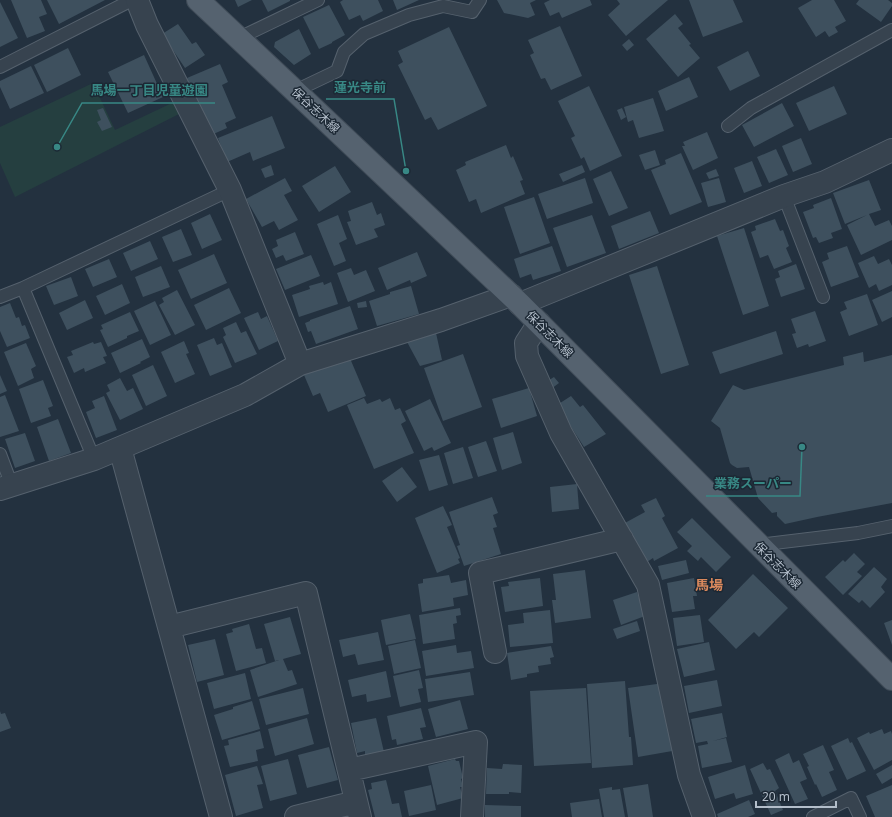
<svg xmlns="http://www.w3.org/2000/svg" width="892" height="817" viewBox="0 0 892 817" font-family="'Noto Sans','Noto Sans JP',sans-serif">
<rect width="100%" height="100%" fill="#23313f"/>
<path fill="#253f40" d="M93 83 115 130 174 102 179 114 15 197 0 163V127Z"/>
<path fill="#3e505e" d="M11 0H41L47 14 39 17 45 31 27 38Z
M47 0H105L59 24Z
M235 0H252L238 7Z
M262 0H290V1L268 12Z
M343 0H378L383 11 363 21 360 15 349 20 340 2Z
M393 0H419L397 10Z
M497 0H536L530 3 535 15 528 18 504 13Z
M550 0H590L592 5 562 18 559 12 550 16 544 3Z
M617 0H668L626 36 608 15 620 4Z
M689 0H733L743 22 703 37Z
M812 0H834L846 21 835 27 838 32 829 37 825 31 816 37 798 8Z
M859 0H888L892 3V6L881 22 856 4Z
M0 2 18 38 0 47Z
M329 5 345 35 332 42V43L319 49 303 17Z
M675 14 683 24 678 28 691 44 689 45 700 58 678 77 646 39Z
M178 24 192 44 196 42 205 55 185 68 162 34Z
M560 26 582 76 551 90 545 78 541 79 530 55 534 53 528 40Z
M449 27 487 106 438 130 431 117 425 120 398 65 403 62 398 51Z
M299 29 311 54 294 65 274 47 275 42Z
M629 39 634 45 627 51 622 45Z
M68 48 81 75 47 92 34 65Z
M748 51 760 76 730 91 717 67Z
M144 55 163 97 128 113 108 72Z
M220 64 228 82 222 85 236 118 225 123 227 128 209 136 207 126 187 78Z
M31 66 44 93 10 109 0 87V81Z
M689 77 698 97 666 111 658 91Z
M589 86 622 156 590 171 584 157 581 159 571 138 575 136 558 101Z
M834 86 847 114 809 131 796 103Z
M653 98 664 131 639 138 633 120 628 122 624 107Z
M782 103 794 126 754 147 742 125Z
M103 108 112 127 102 131 97 122 101 120 97 110Z
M622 108 626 117 621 120 617 110Z
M272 116 285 148 253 161 250 152 227 162 218 138Z
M707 132 718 158 693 170 682 146H685L683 142Z
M801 138 812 164 793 172 782 146Z
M506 145 511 158 513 156 523 180 520 181 525 194 481 213 476 199 469 202 456 170 466 165 465 162Z
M776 149 788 175 769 183 757 157Z
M655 150 660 165 645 170 639 155Z
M681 153 702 202 670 215 651 170 666 164 665 160Z
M752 161 762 186 744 193 734 168Z
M271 165 274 175 265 178 261 169Z
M582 165 585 172 563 182 559 174Z
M335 166 351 192 319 212 302 186Z
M716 169 719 176 709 179 706 173Z
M611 171 628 208 609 216 593 179Z
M285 178 292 191 284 195 298 220 279 230 274 221 262 227 246 199Z
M585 178 593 203 547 219 538 194Z
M719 178 726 202 708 207 701 183Z
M869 180 881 210 869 214 875 226 889 220 892 226V240L861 255 847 225 867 215 845 224 833 193Z
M534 197 550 243 520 254 504 207Z
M831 198 842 229 831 233 833 238 819 243 816 237 813 238 803 212 814 208 813 205Z
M372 202 377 215 381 213 385 225 374 229 378 237 356 245 347 222 351 221 348 211Z
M650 211 659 233 619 249 611 226Z
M210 214 222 240 202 249 191 223Z
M338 215 347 239 339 243 346 261 334 266 317 224Z
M592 215 606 253 567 267 553 228Z
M775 219 780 231 783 230 789 246 786 248 792 262 774 269 768 255 760 258 751 232 756 230 755 226Z
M744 228 769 306 743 315 717 236Z
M181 229 192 255 173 262 162 237Z
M295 232 304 254 286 261 283 255 276 258 272 249 278 246 276 240Z
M150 241 158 259 131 271 123 253Z
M552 246 561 271 533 280 531 274 520 278 514 259Z
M847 246 859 277 831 287 822 262 829 259 827 253Z
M417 252 427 276 411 283 410 280 387 290 378 268Z
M214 254 227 283 191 299 178 270Z
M311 255 320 276 285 290 276 269Z
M874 256 878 264 889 259 892 265V285L879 291 876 284 869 288 858 263Z
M109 259 117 277 93 287 85 269Z
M796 264 805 289 781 297 775 279 780 277 778 271Z
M161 266 170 287 143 297 135 277Z
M657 266 689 365 661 374 629 275Z
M351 268 354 275 366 270 375 291 348 302 337 273Z
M71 277 78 296 54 305 46 286Z
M323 282 324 285 331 282 338 304 299 317 292 295 310 289 309 286Z
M122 284 130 303 105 315 96 296Z
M411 286 419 314 377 326 369 301 390 294V292Z
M229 288 241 313 206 330 194 305Z
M177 290 195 325 175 335 159 305 164 302 162 298Z
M892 291V317L882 322 872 300Z
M867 294 878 325 849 336 840 312 847 309 844 302Z
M85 300 93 318 67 330 59 313Z
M155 301 171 335 150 345 134 311Z
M366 301 367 307 358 308 357 303Z
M10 303 16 318 19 317 22 326 25 325 30 338 7 347 0 331V307Z
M350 306 358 329 316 344 311 331 308 332 305 323 310 321V320Z
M815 311 826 341 809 347 808 344 797 348 792 334 796 333 791 319Z
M130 312 139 331 127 336V338L108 347 100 330 103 329 101 325Z
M258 312 261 319 267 316 278 341 259 350 244 318Z
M236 322 241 333 246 331 257 354 235 363 223 337 226 335 223 328Z
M776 331 783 354 720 374 712 352Z
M436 333 442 360 420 366 406 340Z
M214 338 217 345 222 343 232 367 210 376 197 345Z
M142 339 150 357 140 362 141 363 120 373 111 353Z
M184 341 189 353 186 354 195 374 175 383 161 352Z
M93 342 94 344 101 342 107 356 103 357 106 363 85 372 84 368 74 373 67 357 73 355 71 351Z
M26 343 36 366 31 369 34 378 18 386 4 352Z
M863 352 864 362 892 355V503L817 517 785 524 777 516V512L772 513 758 498 749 467 737 468 732 465 730 463 720 428 711 421 733 385 744 390 844 365 843 357Z
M463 354 482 407 443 421 424 368Z
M349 356 366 396 328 412 320 393 313 396 304 375Z
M153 365 167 396 146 406 132 375Z
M0 375 7 391 0 394Z
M554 377 559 383 551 389 546 382Z
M120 378 127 391 133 388 143 409 120 420 106 393 110 391 107 385Z
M43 380 53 406 48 408 51 416 31 423 19 389Z
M529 388 537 416 501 428 492 399Z
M5 395 19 431 0 437V397Z
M104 396 117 430 96 438 86 412 95 408 92 401Z
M571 396 580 407 583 405 606 434 584 447 557 405Z
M364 398 367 404 380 399 382 402 390 398 395 410 400 408 406 421 401 424 414 453 374 469 347 405Z
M430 399 451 443 434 451 432 447 424 451 405 411Z
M58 419 71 453 49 461 37 427Z
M513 432 522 463 502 470 493 438Z
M25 433 35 461 15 468 5 439Z
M486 441 497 471 478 477 468 447Z
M463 447 473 478 453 484 444 453Z
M439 455 448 485 429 491 419 460Z
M402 467 417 487 397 502 382 481Z
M577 484 579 509 552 512 550 487Z
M492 497 498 513 493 515 497 527 493 528 501 554 464 566 457 546 460 545 449 512Z
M656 498 665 516 662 518 678 548 654 561 653 558 644 564 623 524 645 512 641 505Z
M443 506 452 525 447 527 460 558 458 559 460 563 437 573 415 518Z
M692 518 731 557 716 572 701 557 698 561 687 551 692 546 677 532Z
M854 553 865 564 857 572 862 576 843 595 825 577 843 560 845 562Z
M686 560 689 573 662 580 658 566Z
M874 567 887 579 881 587 885 592 870 608 862 600 859 603 848 594Z
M585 570 591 618 555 623 552 600H556L553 574Z
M753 574 788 608 759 637 754 632 736 649 708 620Z
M449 575 451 583 466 580 468 595 453 598 454 606 422 612 418 584 423 583V579Z
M540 578 543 606 505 612 501 587 509 586 508 582Z
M694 578 697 596H693L695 609 672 612 667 583Z
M637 592 645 616 621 625 613 600Z
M460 608 461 615 456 616 457 623 453 624 455 639 423 644 419 615Z
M550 610 553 643 510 647 508 625 524 623 523 613Z
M410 614 416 639 386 645 381 620Z
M700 615 704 642 677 646 673 618Z
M290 617 301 654 283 659 288 671 292 670 297 684 258 697 250 670 279 660 275 661 264 624Z
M892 620V645L884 623Z
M637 621 640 631 617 639 613 629Z
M249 624 256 649 262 648 266 663 236 671 226 634 233 632 232 629Z
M378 632 384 660 358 665 355 654 343 657 339 640Z
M215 639 224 675 197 682 188 645Z
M415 640 421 668 394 674 388 646Z
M709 642 715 670 684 677 677 649Z
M456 645 457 653 471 651 474 668 426 676 422 651Z
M551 646 554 657 550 658 551 664 538 666 539 672 527 674V677L511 680 507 653Z
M419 670 423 688 418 689 421 702 400 707 393 676Z
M386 671 391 697 367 702 366 694 352 697 348 680Z
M470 672 474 695 428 702 425 679Z
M245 673 251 699 214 709 207 683Z
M717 680 722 706 689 713 684 686Z
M625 681 629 737H631L633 765 592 768 587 684Z
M664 683 678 750 638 757 628 688Z
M303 688 309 714 266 725 259 699Z
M586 688 591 763 534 766 530 691Z
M460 700 468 729 436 737 428 709Z
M252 701 260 729 222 740 214 715 233 709V707Z
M421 708 426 727 420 728 423 739 397 745 396 739 392 740 387 716Z
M0 711 1 714 5 713 11 728 0 732Z
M722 713 727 737 713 741 726 738 732 762 702 768 698 746 708 744 707 741 696 743 691 719Z
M307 718 314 744 275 756 268 729Z
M376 718 384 752 365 756V751L357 753 351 723Z
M882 729 884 734 891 731 892 734V760L874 770 857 738 869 732 870 734Z
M260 731 264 748 256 750 258 761 230 767 224 746 229 745 228 740Z
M848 738 850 743 852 742 866 771 847 780 831 746Z
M823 745 834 770 829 772 837 790 822 797 816 784 815 785 807 767 809 766 803 754Z
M329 747 338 780 307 788 298 755Z
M789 753 793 763 799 760 807 779 800 782 808 799 795 804 775 760Z
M288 759 297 794 270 801 261 766Z
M455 759 456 761H459L463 778 461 779 463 787H460L463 798 437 805 428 766Z
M763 763 767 770 770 769 779 788 775 791 783 810 771 815 750 769Z
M503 764 522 765 521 793 509 792V794H486L487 768 502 769Z
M745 765 753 794 736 799 734 793 715 799 708 777Z
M892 765V778L882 784 876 774Z
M257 766 263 784 257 785 263 808 236 816 225 775Z
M386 780 392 804 399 803 402 817H375L368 790 372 789 371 783Z
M648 784 653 817H628L623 788Z
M431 785 436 810 409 816 404 791Z
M892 785V817H875L866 796Z
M612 787V790L620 789 625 817H604L599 789Z
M599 799 602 817H572L570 803Z
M749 800 755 814 748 817H718L717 814Z
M485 805 521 806V817H485Z"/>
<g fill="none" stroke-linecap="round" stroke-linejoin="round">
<defs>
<path id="service" d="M239 38 318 0
M0 67 132 0
M295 91 337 71 344 52 364 34 409 15 443 6 472 12 480 0
M728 126 751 108 892 30
M784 196 823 297
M23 288 94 459
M0 297 23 288 230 190
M0 454 12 486
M758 545 858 533 892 526
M813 817 851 798 860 817"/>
<path id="minor" d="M137 0 147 25 230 190 300 364
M520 304 784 196 825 182 892 150
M539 323 526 343 527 356 561 433 648 585 689 775 704 817
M120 448 221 817
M0 489 94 459 245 395 300 364 441 320 511 295
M169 627 306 593 360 817
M495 652 480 573 622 539
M349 770 476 742 472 817
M296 817 356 802"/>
<path id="primary" d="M198 0 295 91 520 304 892 679"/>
</defs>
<use href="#service" stroke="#55616d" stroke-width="14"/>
<use href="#minor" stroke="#55616d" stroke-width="24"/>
<use href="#primary" stroke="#404c58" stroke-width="24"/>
<use href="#service" stroke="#37434f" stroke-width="12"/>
<use href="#minor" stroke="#37434f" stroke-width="22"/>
<use href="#primary" stroke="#55626f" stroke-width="22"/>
</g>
<g text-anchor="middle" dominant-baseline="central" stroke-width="3" stroke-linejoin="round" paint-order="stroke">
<g font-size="12" fill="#b3beca" stroke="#1c2834">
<text transform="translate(316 110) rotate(43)">保谷志木線</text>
<text transform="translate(550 334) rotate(45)">保谷志木線</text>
<text transform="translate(778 565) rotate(45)">保谷志木線</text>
</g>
<g font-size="14" font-weight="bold" fill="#da895d" stroke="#1c2834">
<text x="709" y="584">馬場</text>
</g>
</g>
<path fill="none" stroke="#388885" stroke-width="1.5" d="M406 171L394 99H326M57 147L82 103H215M802 447L800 496H706"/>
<g fill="#388885" stroke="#1c2834" stroke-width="1.5">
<circle cx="406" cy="171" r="4"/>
<circle cx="57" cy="147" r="4"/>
<circle cx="802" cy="447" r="4"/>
</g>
<g font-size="13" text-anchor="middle" font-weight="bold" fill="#388885" stroke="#1c2834" stroke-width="3" stroke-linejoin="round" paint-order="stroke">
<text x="360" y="92">蓮光寺前</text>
<text x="149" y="95">馬場一丁目児童遊園</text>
<text x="753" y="488">業務スーパー</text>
</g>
<path d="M756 801v6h80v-6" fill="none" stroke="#b3beca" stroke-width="2"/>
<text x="762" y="801" font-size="12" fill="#b3beca" stroke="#1c2834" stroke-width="3" paint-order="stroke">20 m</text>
</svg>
